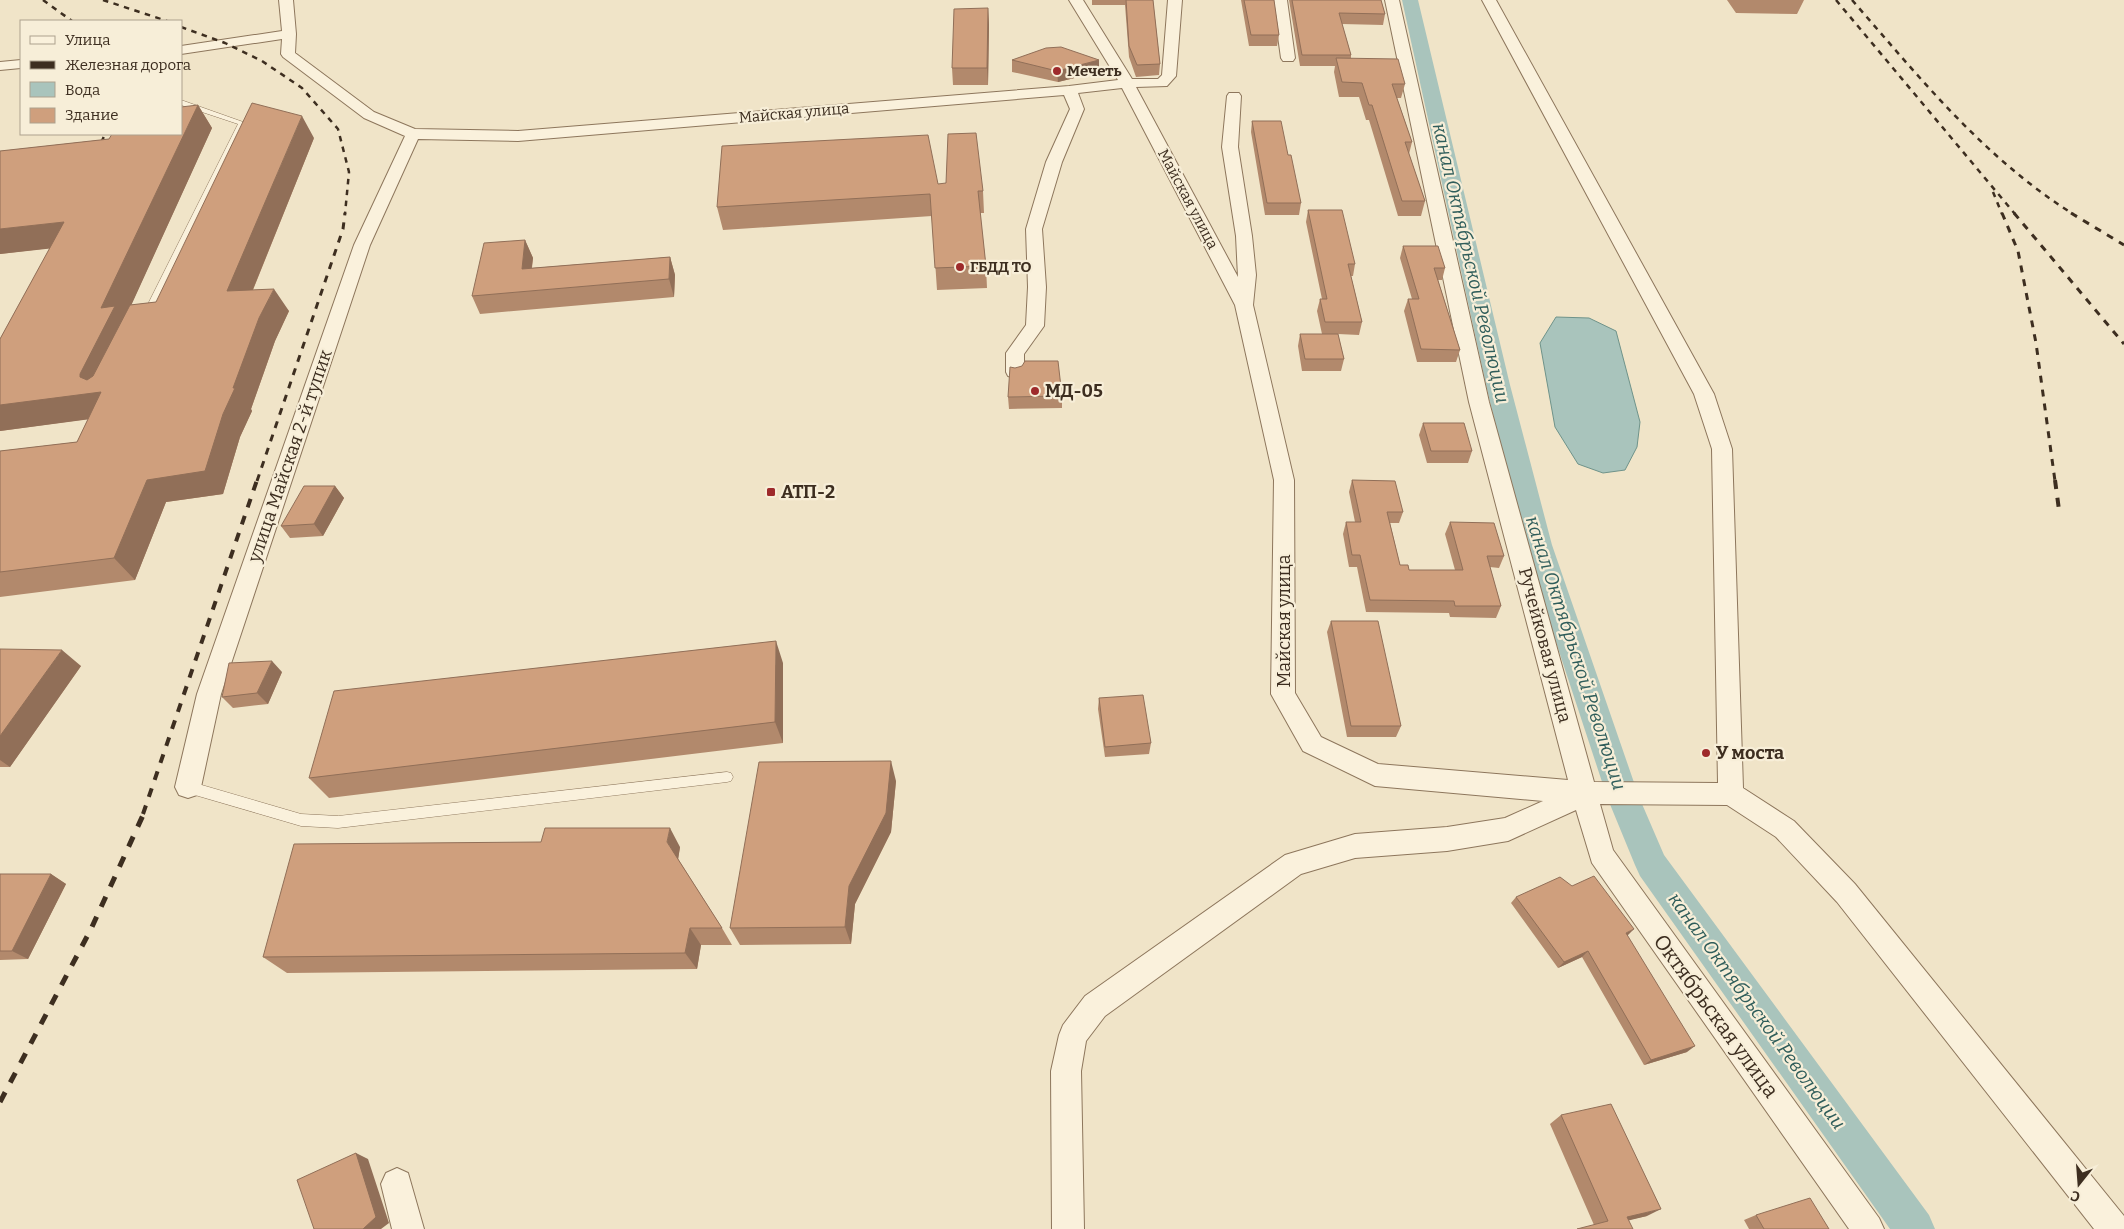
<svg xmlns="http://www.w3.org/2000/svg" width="2124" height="1229" viewBox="0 0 2124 1229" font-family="Bitter,serif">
<rect width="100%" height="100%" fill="#f0e4c8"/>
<path fill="#a9c4bc" stroke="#6f938a" d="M1556 317 1589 318 1616 331 1640 422 1637 447 1625 470 1603 473 1578 464 1555 427 1540 343Z"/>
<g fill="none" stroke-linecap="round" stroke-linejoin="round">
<path fill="#a9c4bc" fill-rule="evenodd" d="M1402 0H1418L1510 385 1552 545 1639 797 1664 855 1929 1215 1935 1229H1890L1640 876 1635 865 1607 797 1524 545 1486 385Z"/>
<defs>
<path id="lane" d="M181 100 246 123 151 314 147 317 143 314 238 124 181 105Z
M727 772 731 773 733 777 731 781 727 782 338 828 301 826 188 793 184 791 182 787 184 783 188 781 301 814 338 816Z"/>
<path id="street" d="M279 0H293L296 34 295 53 374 112 415 129 518 131 1069 86 1118 80 1069 0H1083L1132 79H1158L1162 75 1168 0H1182L1176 76 1167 86 1136 87 1238 277 1236 236 1222 147 1227 96 1229 93H1239L1241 96 1238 147 1252 236 1256 275 1253 305 1294 480 1295 693 1321 737 1378 764 1568 780 1469 402 1385 0H1399L1489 402 1594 782 1718 783 1712 449 1694 394 1482 0H1496L1714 394 1732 449 1743 788 1794 821 1855 884 2124 1216V1229H2094L1837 902 1776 837 1727 805 1600 804 1613 850 1879 1218 1884 1229H1849L1592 863 1576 810 1508 841 1447 851 1355 858 1301 874 1105 1016 1086 1041 1081 1071 1084 1229H1052L1051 1071 1059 1035 1063 1025 1085 996 1285 855 1355 834 1447 827 1505 818 1543 801 1375 786 1303 751 1271 694 1274 480 1235 305 1122 88 1078 93 1084 109 1062 162 1042 229 1046 287 1044 326 1024 354V372L1022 376 1015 378 1008 376 1006 372V353L1026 325 1028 287 1026 229 1046 162 1070 109 1064 95 518 141 418 139 370 245 221 694 201 787 197 795 188 798 179 795 175 787 197 694 354 245 405 136 364 118 283 57 281 54 282 39 181 54V46L282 31Z
M1273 0H1287L1295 58 1293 61H1283L1281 58Z
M21 60V68L0 70V62Z
M397 1168 408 1173 424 1229H392L381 1184 386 1173Z"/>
</defs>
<use href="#lane" stroke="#8d765c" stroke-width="1"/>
<use href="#street" stroke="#8d765c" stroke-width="2"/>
<use href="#lane" fill="#faf1dc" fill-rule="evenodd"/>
<use href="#street" fill="#faf1dc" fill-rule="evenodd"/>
<path stroke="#3d2e20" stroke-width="2.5" stroke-dasharray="5.5 5.5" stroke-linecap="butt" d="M43 0 72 21
M103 0 167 21
M1836 0 2015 214
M1852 0C1921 79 1983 157 2073 214
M181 27 225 43 262 61 302 88 338 129 349 172 345 214
M97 152 105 134
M1993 192 2002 214"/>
<path stroke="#3d2e20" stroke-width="3" stroke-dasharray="7 7" stroke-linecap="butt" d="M2002 213 2018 251 2036 343 2055 481
M2014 213 2124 344
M2071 213 2124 245
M257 481 343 229 345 213"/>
<path stroke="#3d2e20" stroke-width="4" stroke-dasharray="9 9" stroke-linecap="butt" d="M2055 480 2059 510
M143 814 257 480"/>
<path stroke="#3d2e20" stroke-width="5" stroke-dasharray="11 11" stroke-linecap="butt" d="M0 1102 91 929 144 813"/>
</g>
<path fill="#b2896c" d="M1092 0H1153L1160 64 1159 75 1136 77 1129 57 1125 5H1092Z
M1241 0H1274L1279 35 1277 46H1249Z
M1289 0H1381L1385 14 1383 25 1342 24 1351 55V58L1405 84 1401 98H1397L1412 142 1409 154 1425 201 1421 216H1398L1369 120H1366L1359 97H1339L1334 72 1335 66H1300Z
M1727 0H1804L1797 14 1736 13Z
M988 8 989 25 988 85H953L952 68Z
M1012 60H1099V72L1058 82 1012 72Z
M198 105 212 128 131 305 156 302 314 138 253 290 289 311 275 341 251 409 252 411 240 437 223 494 166 502 135 580 0 597V451L77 442 88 419 0 431V339L50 248 0 254V151L109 139Z
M1252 121 1288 155 1301 203 1299 215H1265L1251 132Z
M938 184 983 191 984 213H980L986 266 987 288 937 290 932 216 723 230 717 207Z
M1308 210 1355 264 1353 276H1351L1362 322 1359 335 1338 334 1344 359 1341 371H1302L1298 346 1300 334H1322L1317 311 1320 299H1322L1306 222Z
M525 240 533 258 532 268 670 257 675 275 674 297 480 314 472 296Z
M1403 246 1445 268 1442 280H1438L1460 350 1456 362H1417L1404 311 1408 299H1412L1400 258Z
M1062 396V408L1009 409 1008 397Z
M1423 423 1472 451 1468 463H1427L1419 435Z
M1352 480 1403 512 1399 523H1390L1400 565 1409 570H1455L1445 534 1450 522 1504 556 1499 568 1490 567 1501 606 1496 618 1450 617 1449 613 1366 612 1357 567H1349L1343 534 1346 522H1355L1349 492Z
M335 486 344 498 323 536 290 538 281 526Z
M1331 621 1401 726 1396 737H1347L1327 632Z
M0 649 81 666 10 767H0Z
M783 663V743L329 798 309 778Z
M282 672 268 704 233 708 222 697Z
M1099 698 1151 743 1149 754 1105 757 1098 709Z
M896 781 891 832 855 904 851 944 740 945 730 928Z
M680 847 678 859 722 928 732 945H701L697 969 287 973 263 957Z
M0 874H51L66 884 28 959 0 960Z
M1516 897 1627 936 1687 1052 1644 1065 1582 957 1558 968 1511 903Z
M1561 1115 1647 1216 1628 1220 1594 1225 1550 1124Z
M1756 1215 1829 1229H1749L1744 1220Z"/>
<path fill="#916f58" d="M988 8 989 25 988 85 987 68Z
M1099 60V72L1058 82 1057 71Z
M198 105 212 128 125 319 121 415 0 431V405L80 377V374L101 308Z
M302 116 314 138 243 314 227 291Z
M64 222 82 245 0 254V229Z
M525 240 533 258 529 287 522 269Z
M670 257 675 275 674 297 669 279Z
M274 289 289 311 275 341 251 409 252 411 240 437 223 494 166 502 135 580 114 558 147 480 223 414 259 318Z
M335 486 344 498 323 536 314 524Z
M776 641 783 663V743L775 722Z
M62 650 81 666 10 767 0 760V736Z
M272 661 282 672 268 704 257 693Z
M891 761 896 781 891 832 855 904 851 944 845 927 849 886Z
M670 828 680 847 678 860 667 842Z
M51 874 66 884 28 959 12 951Z
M690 928 701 945 697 969 685 953Z
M1634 929 1628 935 1619 939 1626 933Z
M1588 951 1582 957 1558 968 1564 962Z
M1695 1046 1687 1052 1644 1065 1651 1060Z
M356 1153 368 1159 389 1223 381 1229H363Z
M1661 1209 1647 1216 1614 1224 1627 1217Z"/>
<path fill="#cf9f7d" stroke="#916f58" d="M1126 0H1153L1160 64 1137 65 1129 46Z
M1244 0H1274L1279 35H1251Z
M1292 0H1381L1385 14 1339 13 1351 55H1302Z
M988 8 987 68H952L954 9Z
M1061 47 1099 60 1057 71 1012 60 1046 48Z
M1336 58 1398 59 1405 84H1392L1412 142H1405L1425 201H1402L1372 105H1369L1362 83 1342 82Z
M252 103 302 116 227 291 274 289 259 318 233 388H235L223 414 205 471 147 480 114 558 0 572V451L77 442 101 392 0 405V339L64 222 0 229V151L109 139 112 134H181V107L198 105 101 308 115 306 80 374V377L87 380 93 376 130 305 156 302Z
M1252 121H1281L1288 155H1291L1301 203H1267Z
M976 133 983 191H978L986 266 935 268 930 194 717 207 722 146 928 135 938 184 946 183 948 134Z
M1308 210H1342L1355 264H1348L1362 322H1325L1320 299H1327Z
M525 240 522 269 670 257 669 279 472 296 484 243Z
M1403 246H1438L1445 268H1434L1460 350 1421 349 1408 299H1419Z
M1300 334H1338L1344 359H1305Z
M1025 361H1058L1062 396 1008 397 1010 367 1015 368 1022 366Z
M1423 423H1464L1472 451H1431Z
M1352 480 1395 481 1403 512H1387L1400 565H1408L1409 570H1463L1450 522 1494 523 1504 556H1487L1501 606H1455L1454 601 1370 600 1360 555H1352L1346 522H1361Z
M304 486H335L314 524 281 526Z
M1331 621H1378L1401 726H1351Z
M776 641 775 722 309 778 334 691Z
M0 649 62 650 0 736Z
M272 661 257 693 222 697 229 663Z
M1143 695 1151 743 1105 747 1099 698Z
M891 761 886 813 849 886 845 927 730 928 759 762Z
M545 828H670L667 842 722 928H690L685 953 263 957 294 844 541 842Z
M0 874H51L12 951H0Z
M1594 876 1634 929 1626 933 1695 1046 1651 1060 1588 951 1564 962 1516 897 1560 877 1572 886Z
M1611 1104 1661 1209 1627 1217 1633 1229H1577L1608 1221 1561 1115Z
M356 1153 376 1217 363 1229H314L297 1180Z
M1810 1198 1829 1229H1764L1756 1215Z"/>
<g fill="#9e2a2b" stroke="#f7eed8" stroke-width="2">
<circle cx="1057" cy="71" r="5"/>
<circle cx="960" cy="267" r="5"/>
<circle cx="1035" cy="391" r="5"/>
<rect x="766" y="487" width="10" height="10" rx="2.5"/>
<circle cx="1706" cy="753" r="5"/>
</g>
<g text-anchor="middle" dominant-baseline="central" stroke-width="4.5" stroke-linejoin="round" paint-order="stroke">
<g font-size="15" font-weight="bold" fill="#3d2e20" stroke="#f7eed8" text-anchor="start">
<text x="1067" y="71">Мечеть</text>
<text x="970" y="267">ГБДД ТО</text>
</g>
<g font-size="15" fill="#3d2e20" stroke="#f7eed8">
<text transform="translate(794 113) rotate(-5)">Майская улица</text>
<text transform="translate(1188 199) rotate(62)">Майская улица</text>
</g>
<g font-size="18" font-weight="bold" fill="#3d2e20" stroke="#f7eed8" text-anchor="start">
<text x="1045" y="391">МД-05</text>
<text x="781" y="492">АТП-2</text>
<text x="1716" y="753">У моста</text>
</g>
<g font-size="18" fill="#3d2e20" stroke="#f7eed8">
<text transform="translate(290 456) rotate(-71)">улица Майская 2-й тупик</text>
<text transform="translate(1284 621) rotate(-90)">Майская улица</text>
<text transform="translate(1545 645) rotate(75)">Ручейковая улица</text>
</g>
<g font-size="19" font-style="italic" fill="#2f5d5a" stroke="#f7eed8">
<text transform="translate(1471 263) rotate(77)">канал Октябрьской Революции</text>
<text transform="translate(1576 653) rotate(72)">канал Октябрьской Революции</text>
<text transform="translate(1757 1011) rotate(54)">канал Октябрьской Революции</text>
</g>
<g font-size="21" fill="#3d2e20" stroke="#f7eed8">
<text transform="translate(1716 1016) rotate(54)">Октябрьская улица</text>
</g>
</g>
<rect x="20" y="20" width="162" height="115" fill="#f7eed8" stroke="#ada18e"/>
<rect x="30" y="36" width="25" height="8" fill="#faf1dc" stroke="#ada18e"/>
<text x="65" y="45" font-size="15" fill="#3d2e20">Улица</text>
<rect x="30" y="61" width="25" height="8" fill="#3d2e20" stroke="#ada18e"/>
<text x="65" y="70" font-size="15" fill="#3d2e20">Железная дорога</text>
<rect x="30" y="82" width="25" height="15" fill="#a9c4bc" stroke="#ada18e"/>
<text x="65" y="95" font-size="15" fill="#3d2e20">Вода</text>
<rect x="30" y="108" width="25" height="15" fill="#cf9f7d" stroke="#ada18e"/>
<text x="65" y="120" font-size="15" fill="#3d2e20">Здание</text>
<g transform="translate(2079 1184) rotate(197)" stroke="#f7eed8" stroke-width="4" paint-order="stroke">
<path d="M0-4L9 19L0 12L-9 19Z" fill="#3d2e20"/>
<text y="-8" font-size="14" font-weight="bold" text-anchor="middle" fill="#3d2e20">С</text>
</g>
</svg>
